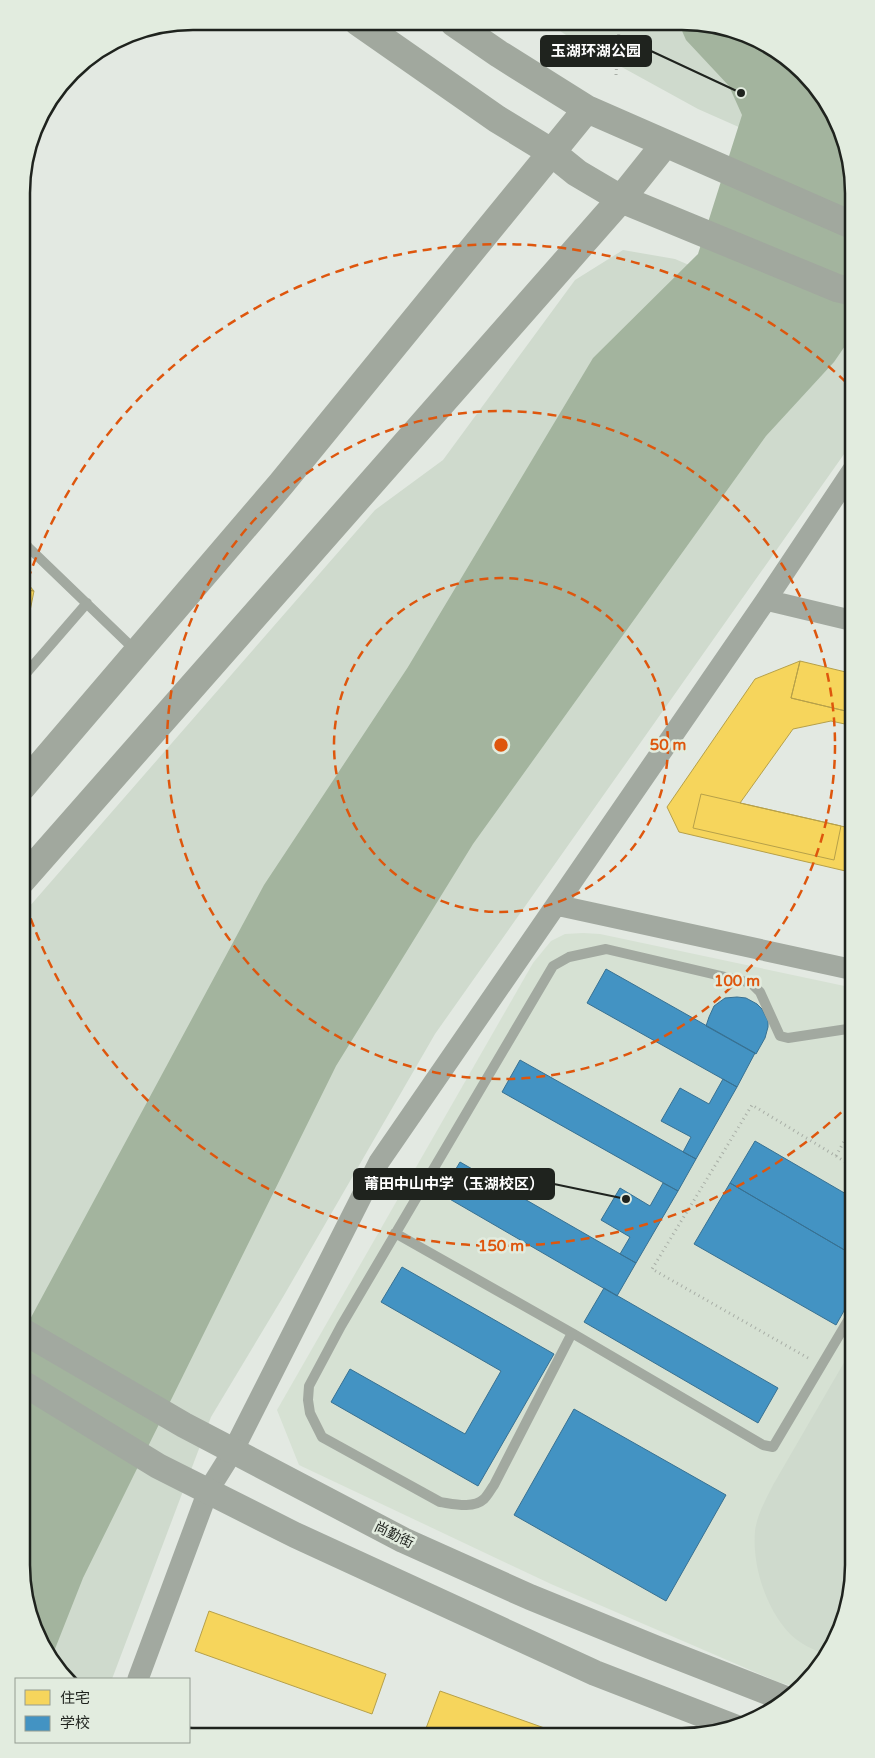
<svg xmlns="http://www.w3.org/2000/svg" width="875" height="1758" viewBox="0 0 875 1758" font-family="'Varela Round','Noto Sans SC',sans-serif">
<rect width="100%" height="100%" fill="#e3e9e2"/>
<path fill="#d6e1d3" d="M583 933 600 934 854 988 853 1577 841 1630 818 1670 799 1688 778 1682 551 1584 299 1465 277 1410 533 963 551 941 565 934Z"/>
<path fill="#cfdacd" d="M548 23 715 24 795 64 845 138 759 136 698 109 578 43Z
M623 250 675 259 854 336V440L435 1034 283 1297 211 1417 112 1679H70L30 1620 21 1565 22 915 375 510 443 460 575 280Z
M853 1347V1577L841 1630 827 1655C814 1650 800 1644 790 1634 766 1609 752 1566 755 1531 757 1515 766 1499 773 1485Z"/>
<path fill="#a3b49e" d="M679 24H715L795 64 845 138 854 193V333L834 362 766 436 473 844 336 1066 83 1578 53 1654 30 1620 21 1565V1336L264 885 408 667 593 358 698 254 742 115 729 86 686 40Z"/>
<path fill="#f6d55c" stroke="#b6a049" d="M22 577 34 591 22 589Z
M22 589 34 591 22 651Z
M800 661 854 674V713L791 698Z
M800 661 791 698 854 713V726L831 721 793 729 740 803 854 829V873L679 832 667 807 755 679Z
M701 794 841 826 834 860 693 828Z
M209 1611 386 1674 372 1714 195 1651Z
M440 1691 567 1736H440L425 1731Z"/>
<path fill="#4393c3" stroke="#387192" d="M606 969 755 1053 737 1087 587 1003Z
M737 997 746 998 757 1004 762 1009 768 1021V1027L765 1038 756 1054 706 1026 709 1017 714 1006 725 998Z
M520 1060 696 1159 678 1191 502 1092Z
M723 1079 737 1087 696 1159 683 1152 691 1137 661 1121 680 1088 709 1104Z
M755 1141 853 1198V1255L730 1183Z
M460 1162 636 1263 617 1296 441 1194Z
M663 1183 678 1191 636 1263 620 1254 630 1237 601 1220 620 1188 650 1206Z
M730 1183 853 1255V1295L836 1325 694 1244Z
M402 1267 554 1354 478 1486 331 1402 350 1369 465 1434 501 1371 381 1302Z
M604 1288 778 1388 758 1423 584 1322Z
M574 1409 726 1495 666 1601 514 1515Z"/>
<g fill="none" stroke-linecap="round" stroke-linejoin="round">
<path stroke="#a8aea6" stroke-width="3" stroke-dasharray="1 4" stroke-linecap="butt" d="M616 75 619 30 618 24
M836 1156 853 1167
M808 1358 652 1269 752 1105 836 1156 853 1125"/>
<path stroke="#a2a9a0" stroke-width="10" d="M22 539 28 547 136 651
M22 678 87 603
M395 1233 572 1333 494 1485C491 1489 488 1495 484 1499 473 1509 454 1504 440 1502L322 1437 310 1413 308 1400 309 1386 341 1326 553 966 569 957 606 949 751 983 760 992 780 1036 788 1038 854 1028
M572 1333 763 1445 773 1447 853 1312"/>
<path stroke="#a2a9a0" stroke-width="21" d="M766 600 854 621
M556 905 854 970
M138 1679 208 1491 233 1451 379 1162 766 600 854 468"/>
<path stroke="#a2a9a0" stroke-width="26" d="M21 1330 184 1425 403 1540 530 1597 655 1648 786 1699
M21 1382 158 1466 295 1535 595 1673 737 1728"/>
<path stroke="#a1a89e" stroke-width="28" d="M358 22 497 119 551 152 577 173 621 199 837 288 854 292
M454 23 499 54 587 109 854 226
M22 787 281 484 587 109
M22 880 621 199 665 144"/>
</g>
<g fill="none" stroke="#de560d" stroke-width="2.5" stroke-dasharray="9 6">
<circle cx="501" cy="745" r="167"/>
<circle cx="501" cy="745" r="334"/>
<path d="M852 1102A501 501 0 0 1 23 896M23 594A501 501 0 0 1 852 388"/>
</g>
<g text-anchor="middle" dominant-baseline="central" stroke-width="5" stroke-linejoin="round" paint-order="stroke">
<g font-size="14" fill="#1f231e" stroke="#e2ecdf">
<text transform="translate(394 1535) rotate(26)">尚勤街</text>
</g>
</g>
<path d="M0 0H875V1758H0ZM193 30H682A163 163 0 0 1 845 193V1565A163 163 0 0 1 682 1728H193A163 163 0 0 1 30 1565V193A163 163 0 0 1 193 30Z" fill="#e2ecdf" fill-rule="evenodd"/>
<path fill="none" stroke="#1f231e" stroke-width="2.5" d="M193 30H682A163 163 0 0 1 845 193V1565A163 163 0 0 1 682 1728H193A163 163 0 0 1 30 1565V193A163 163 0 0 1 193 30Z"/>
<circle cx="501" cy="745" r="8" fill="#de560d" stroke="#e2ecdf" stroke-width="2.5"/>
<g font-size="15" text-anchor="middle" font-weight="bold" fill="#de560d" stroke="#e2ecdf" stroke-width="5" stroke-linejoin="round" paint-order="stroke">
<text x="668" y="750">50 m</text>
<text x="737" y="986">100 m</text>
<text x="501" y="1251">150 m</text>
</g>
<path fill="none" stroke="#1f231e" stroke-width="2" d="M741 93L651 51M626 1199L554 1184"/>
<g fill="#1f231e" stroke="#e2ecdf" stroke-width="2">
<circle cx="741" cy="93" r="5"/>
<circle cx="626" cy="1199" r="5"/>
</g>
<g fill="#1f231e" stroke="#1f231e" stroke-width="2">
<rect x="541" y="36" width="110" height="30" rx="5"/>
<rect x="354" y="1169" width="200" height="30" rx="5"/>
</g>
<g font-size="15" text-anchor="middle" font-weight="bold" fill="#fff">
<text x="596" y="56">玉湖环湖公园</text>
<text x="454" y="1189">莆田中山中学（玉湖校区）</text>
</g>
<rect x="15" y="1678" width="175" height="65" fill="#e2ecdf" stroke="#949c92"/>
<rect x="25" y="1690" width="25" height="15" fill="#f6d55c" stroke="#949c92"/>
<text x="60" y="1703" font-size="15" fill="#1f231e">住宅</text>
<rect x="25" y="1716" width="25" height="15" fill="#4393c3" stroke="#949c92"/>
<text x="60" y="1728" font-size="15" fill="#1f231e">学校</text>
</svg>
